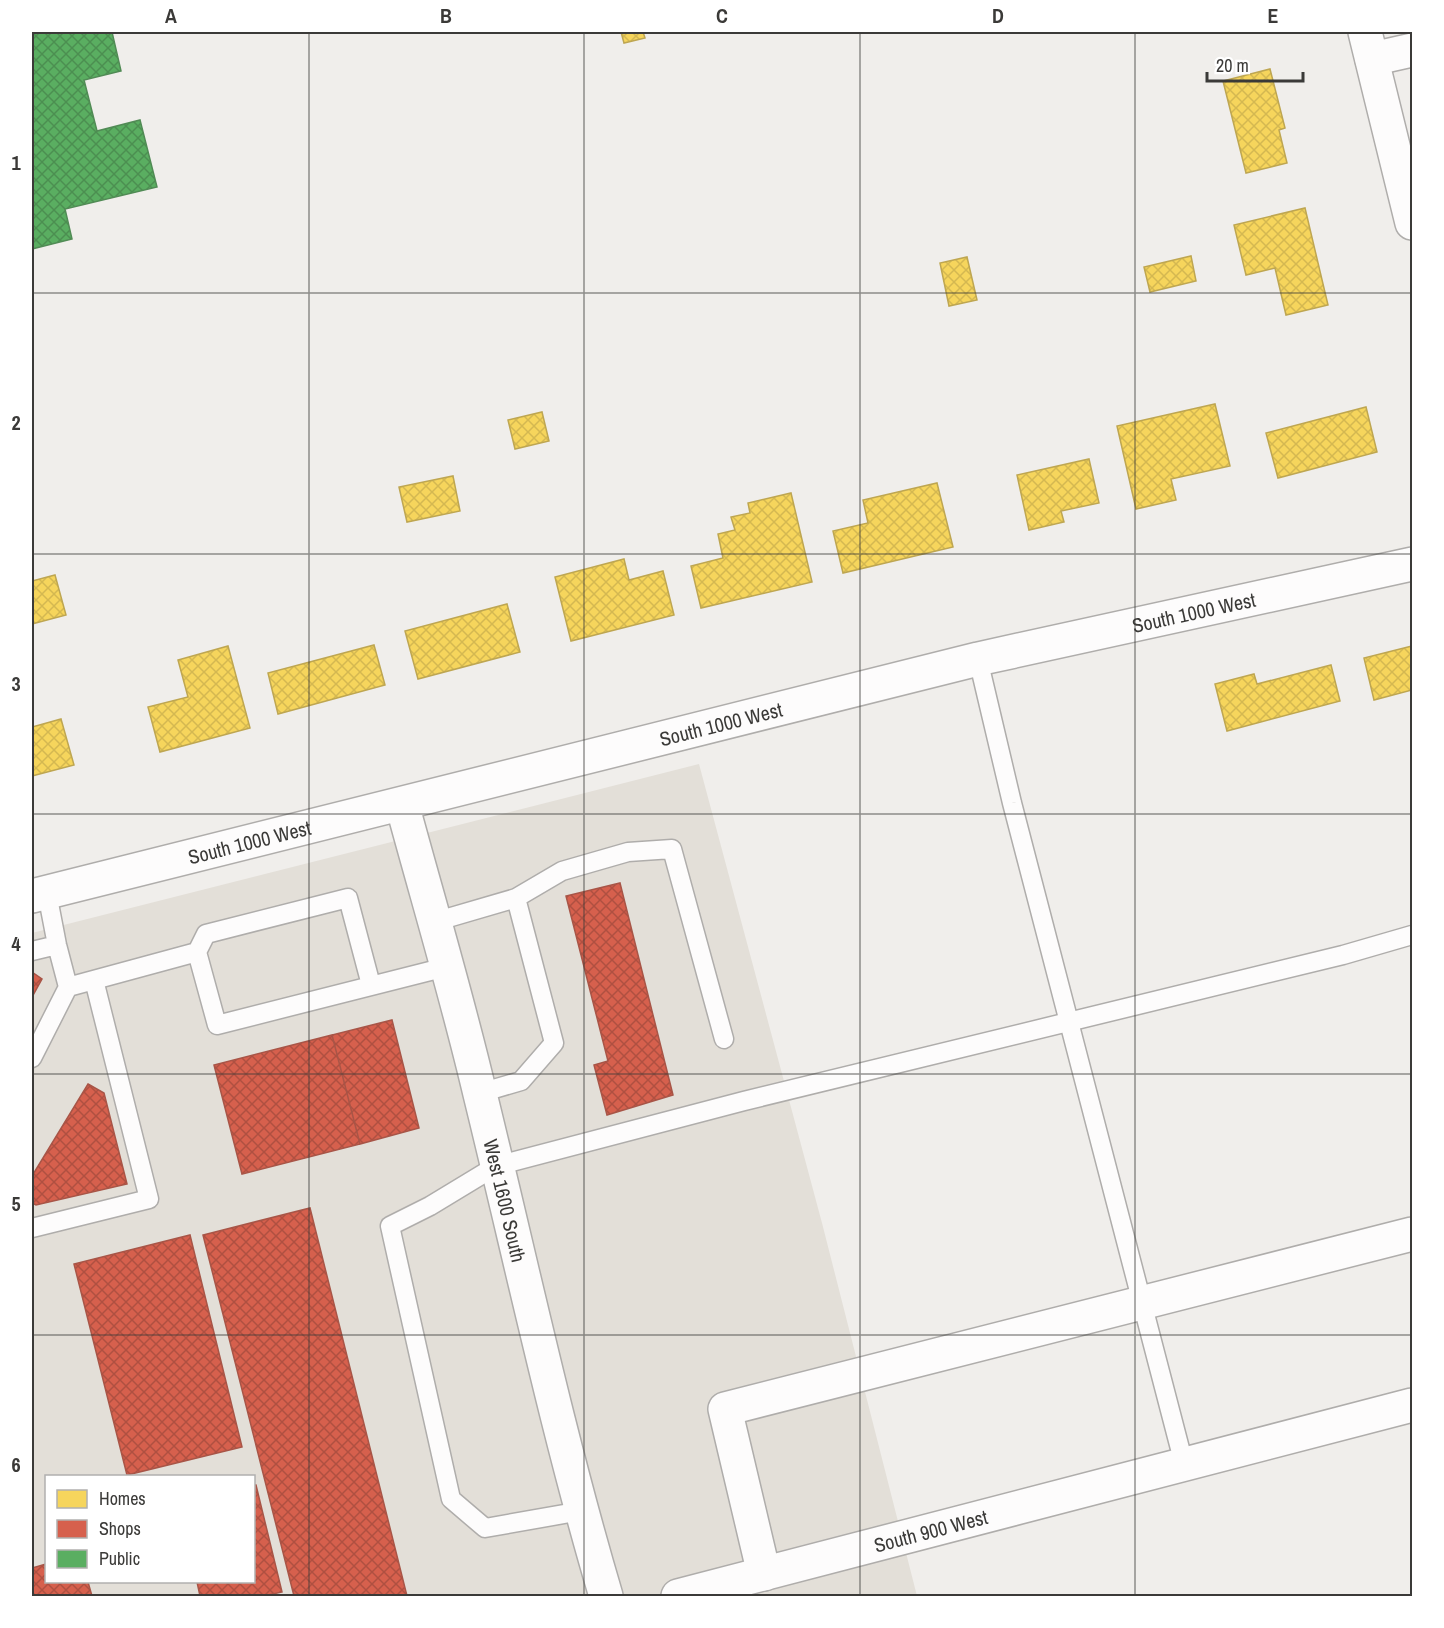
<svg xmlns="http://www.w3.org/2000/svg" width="1444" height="1628" viewBox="0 0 1444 1628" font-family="'Archivo Narrow',sans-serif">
<defs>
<pattern id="homes-cross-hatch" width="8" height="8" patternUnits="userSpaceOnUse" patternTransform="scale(1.5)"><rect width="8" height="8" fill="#f6d55c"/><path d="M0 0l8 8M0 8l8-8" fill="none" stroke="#d4b851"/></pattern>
<pattern id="shops-cross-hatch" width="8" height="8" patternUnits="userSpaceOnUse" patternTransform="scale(1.5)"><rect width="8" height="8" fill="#d6604d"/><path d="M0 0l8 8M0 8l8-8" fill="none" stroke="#af5041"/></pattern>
<pattern id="public-cross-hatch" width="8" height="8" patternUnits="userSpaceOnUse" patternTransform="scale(1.5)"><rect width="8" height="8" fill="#5aae61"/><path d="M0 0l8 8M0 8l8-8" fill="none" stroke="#4c8f51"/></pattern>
</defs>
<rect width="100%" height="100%" fill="#f0eeeb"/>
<path fill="#e3dfd8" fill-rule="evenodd" d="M699 764 822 1223 917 1596H32V933ZM46 1476H254V1582H46Z"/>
<path fill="url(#homes-cross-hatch)" stroke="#bea651" stroke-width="1.5" d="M621 32H643L645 38 624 43Z
M1270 69 1285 128 1279 130 1287 163 1246 173 1223 81Z
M1305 208 1328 305 1286 315 1275 268 1246 275 1234 225Z
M1191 256 1196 281 1150 292 1144 267Z
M967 257 977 300 949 306 940 263Z
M1215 404 1230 466 1171 479 1176 500 1136 509 1117 426Z
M1366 407 1377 452 1278 478 1266 433Z
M542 412 549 441 515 449 508 420Z
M1089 459 1099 503 1061 511 1064 522 1029 530 1017 475Z
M453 476 460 511 407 522 399 487Z
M937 483 953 547 843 573 833 531 868 523 863 500Z
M791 493 812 582 701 608 691 566 723 558 718 534 735 530 731 517 750 513 748 503Z
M624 559 629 580 663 571 674 615 571 641 555 577Z
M55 575 66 615 32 624V581Z
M507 604 520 652 418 679 405 631Z
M374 645 385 685 278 714 268 673Z
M228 646 250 728 160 752 148 707 188 697 178 660Z
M1412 646V690L1374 700 1364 658Z
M1331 665 1340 701 1227 731 1215 684 1254 674 1257 684Z
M61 719 74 765 32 776V727Z"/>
<path fill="url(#shops-cross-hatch)" stroke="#a85547" stroke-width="1.5" d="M620 883 673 1095 607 1115 594 1065 608 1061 566 896Z
M32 972 42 979 32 997Z
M392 1020 419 1128 360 1144 332 1035Z
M332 1035 360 1144 242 1174 214 1065Z
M88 1084 104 1093 127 1184 36 1205 32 1203V1176Z
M310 1208 407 1596H294L203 1235Z
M190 1235 242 1447 127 1475 74 1264Z
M254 1485H256L282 1592 264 1596H200L197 1582H254Z
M46 1564V1582H88L92 1596H32V1568Z"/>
<path fill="url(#public-cross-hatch)" stroke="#518b55" stroke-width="1.5" d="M42 32H112L121 71 84 80 97 131 140 120 157 187 65 209 72 239 32 249V34Z"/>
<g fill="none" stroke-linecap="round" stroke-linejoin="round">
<defs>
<path id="service" d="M978 659 1012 803 1184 1464
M434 922 516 898
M32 951 57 945
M371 985 348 898 206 934 197 952 217 1025 446 967
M68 987 197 952
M32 1058 68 987 57 945 47 893
M480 1093 521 1081 554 1043 516 898 562 871 628 852 672 849 724 1039
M32 1228 149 1199 94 980
M581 1511 485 1528 451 1499 390 1226 430 1206 496 1166 744 1101 1343 955 1412 935"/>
<g id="minor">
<path d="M1365 32 1412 223"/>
<path d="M1372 59 1412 50"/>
<path id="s1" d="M402 804C428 900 457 996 480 1094 521 1261 557 1431 606 1596"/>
<path d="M764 1574 725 1409 1412 1234"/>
<path id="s2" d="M678 1596 1412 1405"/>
</g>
<g id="secondary">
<path id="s3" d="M32 896 978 659 1412 564"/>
</g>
</defs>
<use href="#service" stroke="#afadab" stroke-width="21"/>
<use href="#minor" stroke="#afadab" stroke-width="36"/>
<use href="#secondary" stroke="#afadab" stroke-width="36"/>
<use href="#service" stroke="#fdfcfc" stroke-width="18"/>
<use href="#minor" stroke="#fdfcfc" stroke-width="33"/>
<use href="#secondary" stroke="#fdfcfc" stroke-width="33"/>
</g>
<path fill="none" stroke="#3b3a38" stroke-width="1.5" stroke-opacity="0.55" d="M309 32V1596M584 32V1596M860 32V1596M1135 32V1596M32 293H1412M32 554H1412M32 814H1412M32 1074H1412M32 1335H1412"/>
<g text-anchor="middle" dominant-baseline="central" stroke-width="6" stroke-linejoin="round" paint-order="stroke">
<g font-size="20" fill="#3b3a38" stroke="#fff">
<text stroke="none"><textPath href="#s3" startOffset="1196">South 1000 West</textPath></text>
<text stroke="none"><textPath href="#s3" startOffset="710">South 1000 West</textPath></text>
<text stroke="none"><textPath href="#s3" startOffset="224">South 1000 West</textPath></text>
<text stroke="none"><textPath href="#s1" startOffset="410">West 1600 South</textPath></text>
<text stroke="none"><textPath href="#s2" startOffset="261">South 900 West</textPath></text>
</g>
</g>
<rect width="1444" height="1628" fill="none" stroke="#ffffff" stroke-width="66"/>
<rect x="45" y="1475" width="210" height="108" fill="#ffffff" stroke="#b1b0af" stroke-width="1.5"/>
<rect x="57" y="1490" width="30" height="18" fill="#f6d55c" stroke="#b1b0af" stroke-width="1.5"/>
<text x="99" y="1505" font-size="18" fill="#3b3a38">Homes</text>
<rect x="57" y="1520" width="30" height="18" fill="#d6604d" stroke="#b1b0af" stroke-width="1.5"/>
<text x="99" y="1535" font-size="18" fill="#3b3a38">Shops</text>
<rect x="57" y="1550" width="30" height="18" fill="#5aae61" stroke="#b1b0af" stroke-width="1.5"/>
<text x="99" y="1565" font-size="18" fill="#3b3a38">Public</text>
<path d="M1207 72v9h96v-9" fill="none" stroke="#3b3a38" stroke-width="3"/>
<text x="1216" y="72" font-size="18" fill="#3b3a38" stroke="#ffffff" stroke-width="4.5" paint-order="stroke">20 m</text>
<rect x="33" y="33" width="1378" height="1562" fill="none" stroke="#3b3a38" stroke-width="2"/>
<g font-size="20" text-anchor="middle" font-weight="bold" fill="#3b3a38">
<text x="171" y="23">A</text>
<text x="446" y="23">B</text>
<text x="722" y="23">C</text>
<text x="998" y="23">D</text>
<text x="1273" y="23">E</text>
<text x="16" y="170">1</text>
<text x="16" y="430">2</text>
<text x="16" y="691">3</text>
<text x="16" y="951">4</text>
<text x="16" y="1211">5</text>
<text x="16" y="1472">6</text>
</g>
</svg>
